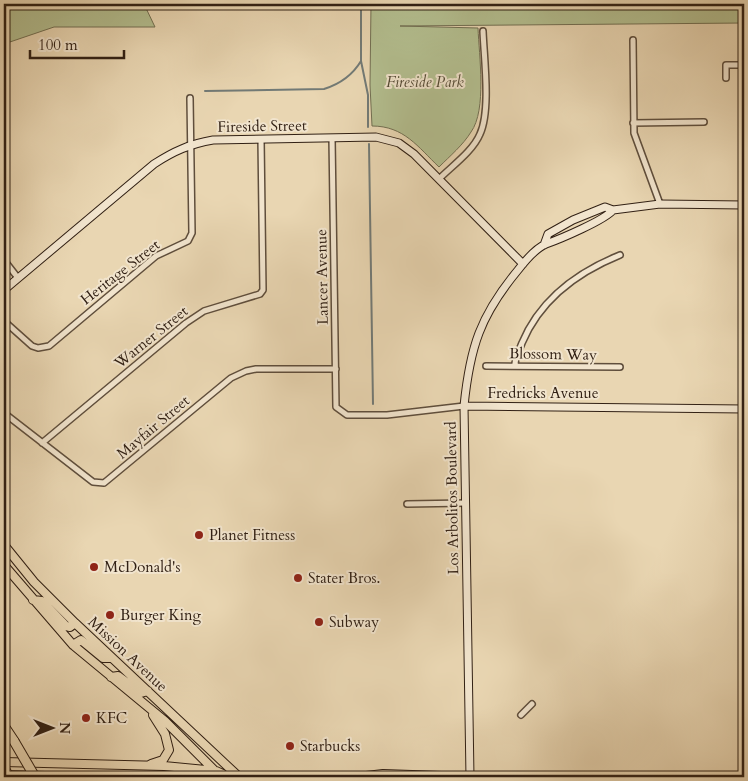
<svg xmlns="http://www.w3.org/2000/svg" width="748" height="781" viewBox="0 0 748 781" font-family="Cardo,serif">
<rect width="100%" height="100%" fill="#e9d6b2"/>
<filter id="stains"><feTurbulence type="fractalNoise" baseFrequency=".004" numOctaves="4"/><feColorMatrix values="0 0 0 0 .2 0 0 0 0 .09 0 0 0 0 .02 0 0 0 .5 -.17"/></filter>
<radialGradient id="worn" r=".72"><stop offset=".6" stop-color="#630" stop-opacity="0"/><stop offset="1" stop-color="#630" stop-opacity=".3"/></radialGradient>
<path fill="#b3be8f" stroke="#726f52" d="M4 4H144L155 27H54L4 44Z
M371 4H744V23L400 26 478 28C479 55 487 110 471 132 463 145 450 156 439 167 418 147 404 126 372 126L370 85Z"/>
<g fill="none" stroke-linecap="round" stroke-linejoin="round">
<path stroke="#727a76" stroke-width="2" d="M361 4V61L368 95V127
M205 91 324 89C340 84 352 76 361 61
M369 144 373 404"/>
<defs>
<path id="street" d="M633 40 634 133 660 204
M726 78V65H744
M633 123 704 122
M332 138 336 407 347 415H387L464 406
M439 179C452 166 473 151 480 134 491 110 484 58 483 31
M4 260 18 278
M4 321 32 346 38 348 49 346 156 256 188 241 192 233 190 98
M515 365C515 357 519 351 522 343 540 300 578 272 620 255
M486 366 620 367
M4 413 93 482 104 483 231 378 246 371 256 369H336
M42 443 186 323 204 311 260 294 263 290 261 139
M407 504 466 503
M521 715 532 704"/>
<path id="secondary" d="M544 245 548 234 573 220 605 207 613 210 660 204 744 205
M4 290 154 164C174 151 190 144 213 140L376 137 399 143 414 154 523 264
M464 406 744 409
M470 777 464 406C470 347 480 316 518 270 525 261 536 248 546 244 560 239 605 220 613 210"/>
<path id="primary" d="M4 545 34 582 75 623 239 777
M4 565 73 645 165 721 221 777
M33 600 42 601 66 626 70 627 75 623
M73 645 81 640 103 658H111
M111 677 118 676 141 693 148 691
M4 762 164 766 216 771 229 777
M151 764 163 760 169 750 165 734 153 715
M4 775 87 777
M358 777 383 774 470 777"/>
<path id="highway" d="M4 726 14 741"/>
</defs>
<use href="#street" stroke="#5f4e3c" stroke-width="8"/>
<use href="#secondary" stroke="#312014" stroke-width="9"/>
<use href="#primary" stroke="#312014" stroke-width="10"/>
<use href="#highway" stroke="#312014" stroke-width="11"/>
<use href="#street" stroke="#f1e4cd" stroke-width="5"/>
<use href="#secondary" stroke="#f1e4cd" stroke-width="7"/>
<use href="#primary" stroke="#e9d6b2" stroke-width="8"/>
<use href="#highway" stroke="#e9d6b2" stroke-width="9"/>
<defs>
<path id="highway-bridge" d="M14 741 35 777
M4 768 9 777"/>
</defs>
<use href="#highway-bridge" stroke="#312014" stroke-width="11" stroke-linecap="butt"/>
<use href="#highway-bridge" stroke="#e9d6b2" stroke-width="9"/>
</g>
<g fill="#8f2418" stroke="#f1e4cd" stroke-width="2">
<circle cx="199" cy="535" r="5"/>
<circle cx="94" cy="567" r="5"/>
<circle cx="298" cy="578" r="5"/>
<circle cx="110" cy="615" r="5"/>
<circle cx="319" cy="622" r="5"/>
<circle cx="86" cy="718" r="5"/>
<circle cx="290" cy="746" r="5"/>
</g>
<g text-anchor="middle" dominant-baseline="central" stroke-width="4" stroke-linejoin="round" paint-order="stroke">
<g font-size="15" font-style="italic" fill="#524833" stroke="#f1e4cd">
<text x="425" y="82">Fireside Park</text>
</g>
<g font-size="15" fill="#312014" stroke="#f1e4cd">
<text transform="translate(262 126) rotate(-1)">Fireside Street</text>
<text transform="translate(120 272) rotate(-38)">Heritage Street</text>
<text transform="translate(322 277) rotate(-91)">Lancer Avenue</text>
<text transform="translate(151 337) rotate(-39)">Warner Street</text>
<text transform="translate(553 354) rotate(1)">Blossom Way</text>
<text x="543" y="393">Fredricks Avenue</text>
<text transform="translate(153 427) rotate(-40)">Mayfair Street</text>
<text transform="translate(452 498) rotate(-91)">Los Arbolitos Boulevard</text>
<text transform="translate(128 654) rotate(43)">Mission Avenue</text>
</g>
<g font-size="15" fill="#312014" stroke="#f1e4cd" text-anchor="start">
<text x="209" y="535">Planet Fitness</text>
<text x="104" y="567">McDonald's</text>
<text x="308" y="578">Stater Bros.</text>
<text x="120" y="615">Burger King</text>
<text x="329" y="622">Subway</text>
<text x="96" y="718">KFC</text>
<text x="300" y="746">Starbucks</text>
</g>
</g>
<rect width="748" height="781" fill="none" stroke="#e9d6b2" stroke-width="20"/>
<rect x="5" y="5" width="738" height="771" fill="none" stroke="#312014" stroke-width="2.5"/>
<rect x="10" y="10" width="728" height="761" fill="none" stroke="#312014"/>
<g transform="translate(52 728) rotate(90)" stroke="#f1e4cd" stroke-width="4" paint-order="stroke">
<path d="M0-4L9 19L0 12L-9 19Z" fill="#312014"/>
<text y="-8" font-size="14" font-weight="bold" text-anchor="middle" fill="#312014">N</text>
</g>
<path d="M30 50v8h94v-8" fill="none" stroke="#312014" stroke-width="2.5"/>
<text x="38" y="50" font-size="15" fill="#312014" stroke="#f1e4cd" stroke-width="4" paint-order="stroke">100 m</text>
<rect width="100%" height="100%" filter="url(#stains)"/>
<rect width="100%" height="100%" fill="url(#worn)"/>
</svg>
